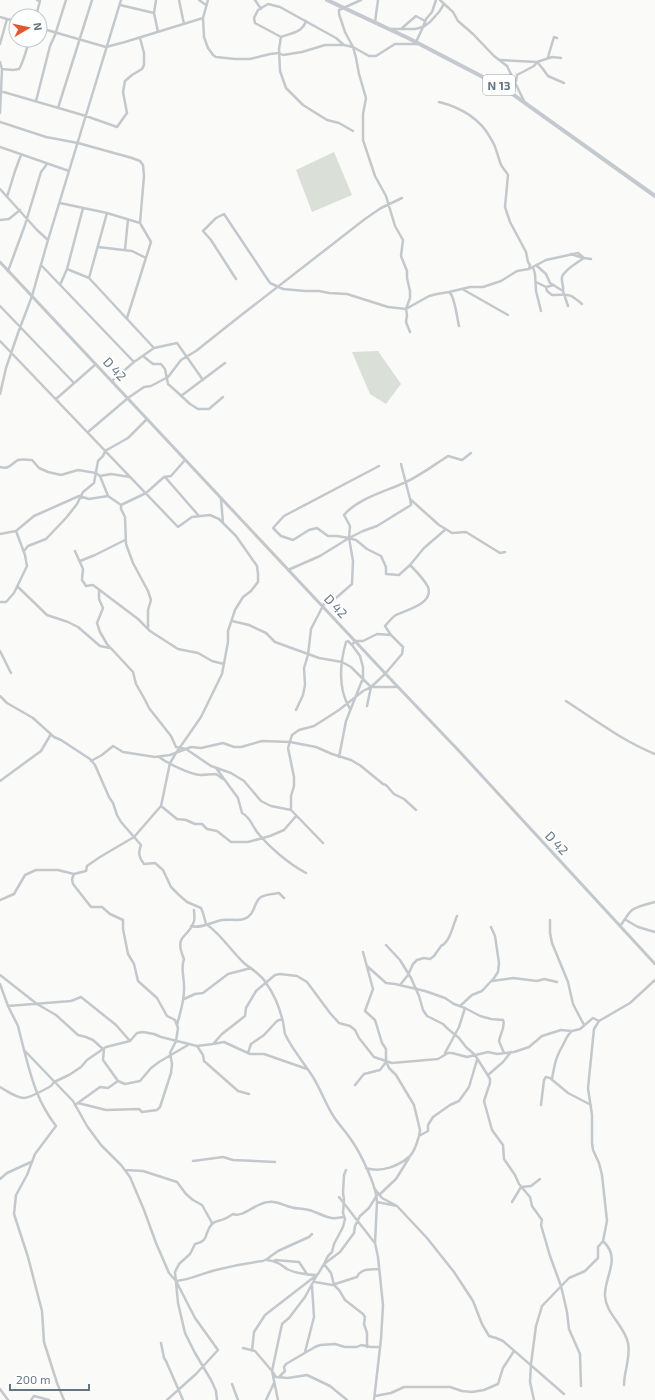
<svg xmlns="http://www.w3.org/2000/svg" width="655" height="1400" viewBox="0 0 655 1400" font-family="'Exo 2',sans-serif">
<rect width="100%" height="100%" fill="#fafaf8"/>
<path fill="#dadfd7" d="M334 152 352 195 312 212 296 170Z
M378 351 401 384 386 404 370 394 352 352Z"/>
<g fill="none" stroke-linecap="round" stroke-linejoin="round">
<path stroke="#c3c8cc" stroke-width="2.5" d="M156 0 154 13 158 32
M179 0 184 24
M199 0 206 5
M255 0 261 9
M361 0 339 10V14L345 32 353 47 356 58 359 74 366 98 363 114V140L375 176 386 196 395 226 403 240 401 256 407 271V278L410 291V298L406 309 407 315 406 322 410 332
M440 0 453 12 458 21 473 34 494 56 507 66 524 101
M120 5 154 13
M36 16 40 1 37 0
M0 17 7 19
M203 18 204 37 208 48 213 55 216 57 235 59H250L270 54 279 53 283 55 302 52 325 45H343
M306 21C302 33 291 33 281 37L279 49 280 71 286 88 303 105 327 120 339 123 353 131
M375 22 378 0
M40 28 106 47 125 42 203 18 208 0
M402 28 416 16 425 21
M390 29H415L423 27 426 19 432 12 436 0
M281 37 255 23 254 18 258 10 268 4 280 7 336 38 344 45 353 47 369 56H376L395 44H419
M416 42 423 27 430 22 439 12 444 4
M0 44 7 19 16 21
M548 57 554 37 557 38
M500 60 537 62 552 57 561 58
M0 62 2 69 0 113
M2 69 13 70 19 69C24 61 26 49 30 40
M516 81 517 75 534 66 537 62 543 69 548 76 564 83
M0 91 86 116 117 127 127 113 123 92 125 81 132 75 142 69 144 65V53L140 38
M36 101 50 46 55 35 66 0
M439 102C460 107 481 119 491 139 496 146 497 154 500 162 501 167 506 171 508 175L505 207 510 222 526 252 528 262 530 265 529 269
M58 108 92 0
M0 122 46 137 78 143 132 158 140 161 143 165 144 176 140 223 151 242 127 318
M0 147 69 171
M0 189 37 230 48 240
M7 197 15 171 21 155
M60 203 107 213 89 278
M83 208 67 269 89 278 154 348
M107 213 140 223
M0 220 9 219 20 210
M98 247 132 251 146 258
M125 250 128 219
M571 254 583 258
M41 265 134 362
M536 265 546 274 550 283 563 291 568 306
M533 267 535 274 536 291 541 311
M8 271 25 225 41 172 47 164
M236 279 211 240 203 231 216 218 224 214 270 283 283 289 305 291H319L329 293 347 294 388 307 406 309 429 296 437 294 449 292 470 287H483L501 281 517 271 529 269 546 260 578 253 584 258 591 259
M536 282 546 287 554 285
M60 285 67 269
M546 287 547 291 552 295C569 295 568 292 582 304
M464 290 508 315
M563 291C564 286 561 282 562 277 564 270 578 262 584 258
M450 293C455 298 457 318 459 326
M0 306 74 383
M0 341 178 527 192 517 210 515 219 519 236 536 257 566 258 574V582L251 591 243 597 235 610 228 631V642L222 674 201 717 176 753 170 763 161 806 134 837 100 857 87 866 86 871 74 874 58 870H36L25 875 14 894 0 900
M143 356 153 364H161L165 369 168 384 176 391 190 404 198 409H209L223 397
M112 381 134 362 154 348 177 343 203 380
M0 394 6 368 18 333 32 296 48 240 121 0
M181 396 225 363
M56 399 96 364
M88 432 128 398 144 387 151 386 168 377 181 360 196 351 235 320 365 219 381 208 402 198
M401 464 410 499 439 525 452 533 466 532 500 553 505 552
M379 466 284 516 273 528 281 536 293 540 309 530 317 528 328 536H337L349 538 350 526 344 515C358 498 387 491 406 482 421 475 434 465 448 456L462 460 471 453
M0 467C9 470 11 464 18 460 22 459 28 460 32 460L39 468 48 472 61 475 78 470 96 473 100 476 111 474 130 477
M100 476 108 496
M165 477 199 516
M221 499 223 523
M121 505V509L125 517 126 544 133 563 148 591 151 600 148 610V629
M0 534 16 531 34 516 79 496 89 499 108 496 121 505 146 493 164 477 171 476 185 460
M24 551 28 546 46 539 66 518 77 504 83 492 94 483 98 461 103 456 105 451 128 438 147 419
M75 551 83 569 82 580 86 586 93 585 138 619 150 631 178 649 198 653 212 661 224 664
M80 561 95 555 125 540
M410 565 424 548 446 529
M288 570 320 556 349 538 353 561 352 584 336 598 326 600 311 629 308 655 304 668 305 685 303 695 296 710
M17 586 47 615 68 622 78 627 100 646 110 648
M99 590V599L103 608 97 623 100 632 107 644 133 672 136 684 144 698 149 708 171 736 176 747 186 749 211 766 231 773 244 781 261 801 271 806 291 810 323 843
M0 602H6L14 593 27 566 25 555 16 531
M232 621 249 625 266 633 275 642 319 658 342 662 351 667 371 687
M391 635 385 626C388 623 392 617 396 615 406 610 434 604 428 587 425 581 415 570 410 565L399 575 386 574V567L381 556 367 549 356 540 349 538 363 531 377 526 411 505 410 499
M0 651 11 673
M0 696 7 703 33 718 54 737 61 740 90 759 95 765 109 797 113 803 117 815 121 822 141 845C138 853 139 858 144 864L155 863 163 870 171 887 179 895 187 902 201 908 203 913 206 924C221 934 231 951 244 963 252 970 260 973 266 983 274 994 280 1009 283 1022 284 1026 284 1030 285 1034 292 1049 304 1063 313 1077 321 1090 326 1105 334 1117 340 1126 347 1133 352 1141 361 1154 377 1187 377 1202L397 1206 382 1198 374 1188
M566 701C595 720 623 741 655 754
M350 709C338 689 340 663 346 642L348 641 352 645
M159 757C167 763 189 774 200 775 205 775 211 774 216 774L223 779
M339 757 346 721 363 678V667L360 656 352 645 355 641H363L377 634 391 635 403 647 402 654 385 674 371 687 367 706
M91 761 102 755 113 746 123 752 155 757 170 755 191 747 201 748 223 743 234 747H241L262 741 290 742 316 747 332 754 351 760 361 766 383 784 386 785 394 794 404 799 416 810
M216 768 238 798 242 813C251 818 251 824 257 832 269 847 289 864 306 873
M0 781 41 751 51 734
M161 806 177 819 186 820 195 824H202L207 829 217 831 231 842H248L270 836 284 830 296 816
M291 810V796L294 786V777L288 748 292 735 299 730 314 726 325 719 339 710 363 691 371 687H398
M74 874 72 879 73 884 91 907H102L110 914 123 920V929L128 954 134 964 138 981 157 998 167 1016 175 1020 178 1028 176 1041 170 1053 172 1064 171 1073 160 1107 157 1110 142 1112 139 1109 106 1110 78 1103
M550 920V933L552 943 568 982 573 1004 584 1025
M626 920 638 927 655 932
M191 926C201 929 212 922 222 920 229 919 237 921 244 919 256 915 253 902 261 897 266 894 273 894 279 893L284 898
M620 926C624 921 626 917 630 912 635 906 648 904 655 902
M386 945 400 960 411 978 419 996 423 1010 427 1016 443 1024 448 1029 459 1038 466 1047 475 1055 487 1074 490 1079V1083L484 1101 492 1130 503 1145 504 1159 515 1175 519 1184 530 1197 532 1206 542 1220 541 1225 550 1256 561 1286 567 1312 569 1329 580 1354 581 1386
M363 952 373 989 365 1011 375 1020 382 1043 386 1049V1061L389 1068 396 1075 414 1105 420 1130 419 1136
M367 966 386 983 395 984 425 991 445 998 454 1004 465 1008 480 1016 491 1019 503 1020C506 1026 500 1034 499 1041L504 1053
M0 975 37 1004 56 1015 78 1035 86 1037 93 1040 103 1049
M492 981 513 978 537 981 544 979 557 982
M0 984 8 1006 18 1026 24 1050 73 1101 87 1126 101 1145 121 1165 130 1177 144 1210 156 1243 169 1273 176 1281 195 1318 218 1350 196 1374 167 1400
M400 985 408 975 413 964 417 960 424 958 430 959 434 956 441 946C450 942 453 925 457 916
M184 999 195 994 203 993 228 974 251 968
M8 1006 71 1001 81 997 116 1025 130 1041
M460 1006 472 995 482 991 494 978 498 972 499 963 495 936 491 927
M177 1025C180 1013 184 1002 184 990 185 979 180 969 184 959 173 933 189 939 194 921 195 918 194 913 194 910
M213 1044 224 1042 250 1054H264L307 1069
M197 1046 203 1055 204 1061 238 1091 249 1094
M104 1049 103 1060 118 1081 125 1084 140 1081 151 1068 159 1062 188 1045
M24 1050C32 1080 37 1101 56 1126L35 1154 27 1175 16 1195 14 1214 28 1257 42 1311 44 1342 57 1383 64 1400
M248 1053 251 1044 264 1035 277 1021 282 1019
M445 1053 459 1027 465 1008
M488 1075 503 1062 511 1052
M552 1079C555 1063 555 1059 563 1045 566 1039 567 1035 572 1031
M355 1085 364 1074 380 1070 386 1062
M0 1087C7 1091 16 1098 24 1098 31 1097 44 1090 51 1086L54 1082 69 1075 81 1067 87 1060 106 1047 130 1041 137 1033 143 1032 154 1034 161 1037 197 1046 213 1044 222 1034 245 1016 246 1008 256 991 275 975 280 974 297 976 307 982 330 1013 339 1023 350 1026 355 1030 359 1038 374 1057 392 1063 438 1059 448 1053H452L467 1057 488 1052 497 1054 514 1052 529 1047 542 1036 561 1030 572 1031 580 1029 593 1018 599 1021
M75 1105 100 1087 108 1088 118 1081
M541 1105 544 1080 546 1077 550 1078 568 1093 591 1105
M193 1161 223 1157 233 1160 275 1162
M366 1168C381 1173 399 1166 410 1156 415 1151 417 1143 419 1136L428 1131V1125L433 1117 450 1105 459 1101 469 1087 477 1060
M125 1170 143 1171 177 1182 186 1194 193 1200 202 1205 211 1221 212 1224
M346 1170 344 1175 343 1193 344 1199 343 1213 345 1219 343 1227 334 1244 332 1252 328 1256 324 1264 331 1273 334 1285 339 1290 345 1300 363 1314 365 1317 364 1324 367 1333V1347
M0 1179 7 1173 31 1162
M379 1195 396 1179 409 1158
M339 1197 374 1242
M512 1202 521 1187 531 1186 540 1179
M397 1206 427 1238 454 1272 473 1301 482 1324 489 1336 496 1338 503 1341 564 1394
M603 1241C622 1259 604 1276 605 1296 606 1314 624 1325 628 1343 631 1357 624 1371 624 1385
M267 1260C276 1261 280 1264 287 1269 294 1273 309 1275 316 1275
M275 1260 299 1262 307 1274
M317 1275 305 1297 289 1318 282 1324 272 1371 276 1377 288 1378 307 1375 330 1386 347 1400
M176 1281C190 1280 203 1273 216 1270 231 1266 247 1263 263 1261L267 1259 278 1251 309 1237 312 1234
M315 1282 332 1285 357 1277C361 1268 370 1270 379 1269
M161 1343 164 1358 166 1361 183 1400
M243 1348 255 1351 272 1371 278 1400
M252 1351 254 1332 265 1315 318 1274 324 1264 340 1252 354 1233 355 1226 360 1216 369 1208 377 1195
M305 1352 314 1317 312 1286
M279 1377 285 1371 284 1367 286 1364 315 1347 320 1345 335 1344 345 1347H357L361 1345 371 1347H380
M232 1384 238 1400
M0 1389 8 1400
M375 1396 391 1393 404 1387H450L462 1391 472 1392 484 1390 498 1384 503 1368 514 1351
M31 1400 34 1396 49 1400
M217 1400 216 1391 211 1380 195 1353 185 1333 178 1303 175 1272 179 1264 190 1254 195 1244C211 1240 203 1233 212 1224 216 1220 220 1221 224 1219 227 1218 230 1216 233 1214 244 1218 256 1202 269 1202 276 1201 281 1204 287 1206 294 1209 302 1208 309 1210 317 1212 324 1217 332 1218 336 1219 341 1217 344 1217
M266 1400 274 1383
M374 1400 381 1339 383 1305 378 1257 375 1243 377 1202
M534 1400 530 1382 531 1364 536 1326 542 1306 569 1278 585 1271 598 1258V1247L603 1241 607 1221 602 1175 599 1163 593 1150 592 1143V1115L588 1088 594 1029 599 1021 630 1003 655 980"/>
<path stroke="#c3c8cc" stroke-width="3" d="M0 262 398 687 460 752 655 964"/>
<path stroke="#c3c9ce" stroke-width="4" d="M327 0 408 38 504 88 655 196"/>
</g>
<g text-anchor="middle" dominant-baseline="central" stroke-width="4" stroke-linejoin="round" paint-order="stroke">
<rect fill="#fff" stroke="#939fa8" stroke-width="1" x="483" y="75" width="32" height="20" rx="3"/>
<g font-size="12" font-weight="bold" fill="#657683">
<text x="499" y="85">N 13</text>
</g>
<g font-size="13" fill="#657683" stroke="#fff">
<text transform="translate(115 369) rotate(47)">D 42</text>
<text transform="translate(336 606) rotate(47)">D 42</text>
<text transform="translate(557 843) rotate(47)">D 42</text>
</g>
</g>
<g transform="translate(28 28) rotate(81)"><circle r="19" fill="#ffffff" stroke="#c1c8cd"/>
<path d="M0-3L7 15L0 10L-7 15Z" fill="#e4572e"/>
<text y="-6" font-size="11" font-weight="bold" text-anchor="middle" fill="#657683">N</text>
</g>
<path d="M10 1384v6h79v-6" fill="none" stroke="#657683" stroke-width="2"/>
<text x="16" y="1384" font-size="12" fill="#657683" stroke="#ffffff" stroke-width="3" paint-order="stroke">200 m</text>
</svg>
